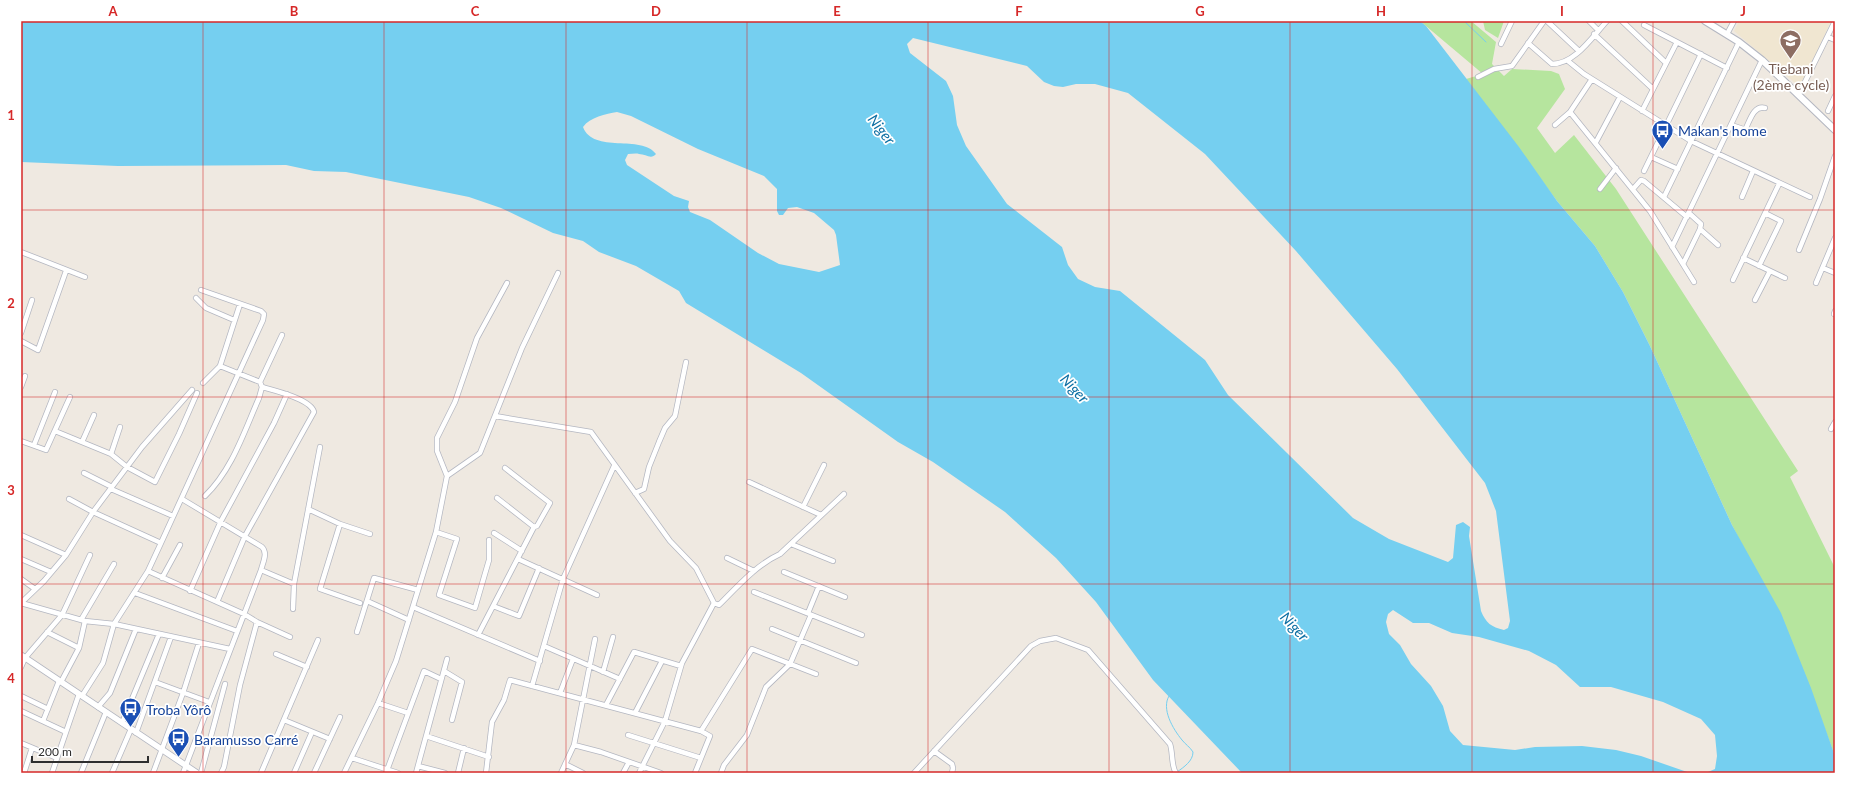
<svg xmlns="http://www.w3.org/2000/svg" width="1856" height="794" viewBox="0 0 1856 794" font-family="Lato,sans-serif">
<rect width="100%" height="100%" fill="#efe9e1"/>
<path fill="#f0e6d1" d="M1739 21H1831L1801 88 1734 31Z"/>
<path fill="#b6e59e" d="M1420 21H1471L1496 42 1492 64 1504 76 1512 69 1551 71 1559 74 1565 89 1537 128 1555 153 1574 135 1616 189 1798 471 1790 477 1835 568V756L1796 652 1732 525 1650 346 1623 292 1595 246 1557 201 1466 79 1483 74Z
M1483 21H1504L1498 38 1485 30Z"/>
<path fill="#75cff0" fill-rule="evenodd" d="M21 21H1420L1426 26 1519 147 1557 201 1595 246 1623 292 1650 346 1732 525 1781 613 1811 688 1835 756V773H1242L1153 680 1096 602 1056 558 1005 512 933 462 898 442 801 373 686 303 679 291 636 266 599 252 583 241 553 233 501 208 469 197 346 172 314 171 286 165 118 166 21 162ZM913 38 1027 66 1044 82 1054 86 1063 87 1076 84H1095L1128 93 1205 154 1296 251 1397 369 1485 483 1496 511 1510 621 1508 628 1504 630C1491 627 1486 623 1481 611L1469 536 1470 527 1463 522 1456 525 1453 558 1448 562 1389 539 1353 518 1228 395 1205 360 1120 291 1095 287 1078 279 1068 265 1062 247 1007 204 966 146 957 125 953 96 946 81 910 53 907 44ZM617 112 631 116 698 149 764 176 777 189V211L779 215H783L788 208 797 207 814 213 834 230 836 235 840 265 819 272 779 264 758 253 710 220 690 212 688 207 689 201 674 196 627 165 625 160 628 154C632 154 636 153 639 154 646 154 651 160 656 154 642 134 593 154 583 127 590 117 606 114 617 112ZM1393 610 1413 623H1429L1452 633 1479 637 1529 651 1556 665 1580 687H1611L1663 702 1701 719 1715 735 1717 756 1715 769 1708 772 1690 773 1641 756 1616 750 1582 746 1535 747 1515 750 1463 745 1450 731 1443 706 1431 686 1411 664 1400 645 1389 634 1386 622 1388 614Z"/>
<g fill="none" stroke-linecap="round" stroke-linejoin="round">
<path stroke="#75cff0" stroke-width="1" d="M1464 21 1486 42
M1169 696C1161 709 1173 729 1182 740 1185 744 1190 747 1193 752 1193 761 1184 767 1177 772"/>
<defs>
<path id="minor" d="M1547 21 1579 51
M1589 21 1598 30
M1622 21 1666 63
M1644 25 1727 68
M1594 34 1653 89
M1727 34 1734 21
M1828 37 1835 40
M1528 43 1552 64C1575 64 1592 37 1607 21
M1501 44 1512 21
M1568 61 1584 74 1691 141 1810 197
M1478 77 1494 69 1512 66 1544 21
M1799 94 1835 21
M1642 111 1677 42
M1828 111 1835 96
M1570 112 1650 211 1694 282
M1555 125 1570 112 1592 79
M1731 125 1743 129 1746 128C1750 120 1754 105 1765 108
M1596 142 1620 97
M1651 157 1678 169
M1644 171 1701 54
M1600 189 1616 168
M1633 189 1641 180 1644 181 1687 217
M1664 197 1739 42
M1742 197 1753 171
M1689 213 1701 224 1700 229 1718 245
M1672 247 1762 60
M1799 250 1820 199 1835 156
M21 252 85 277
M1743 258 1785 278
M1683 264 1700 229
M1759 266 1781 221 1765 213
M1823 268 1835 273
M1733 280 1779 184
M1816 283 1835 238
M196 298 206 308 234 320
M1755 300 1770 271
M1834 314 1835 311
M21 333 32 300
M21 341 38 350 66 271
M220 366 240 304
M203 383 220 366 260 382 282 335
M21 387 25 376
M495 416 591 432 670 541 696 568 714 603 719 605C737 587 756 565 780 554L844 494
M1831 429 1835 422
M55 431 111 454 127 467 155 482 179 434 197 393
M21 441 46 450 70 397
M82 442 94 415
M34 445 55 392
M111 454 120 427
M84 473 112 487
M447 476 480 453 522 348 558 273
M749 482 821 515
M111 489 173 516
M635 493 644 489 649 467 659 442 665 428 675 416 686 362
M205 496C232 470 244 432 259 398L262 387 260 382
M497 498 534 527
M69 499 93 512 161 543
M182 499 262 547C268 553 263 562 261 570L183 773
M803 507 824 465
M308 509 340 524 370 534
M340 524 320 589 360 603
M436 532 457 539 439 595 475 608 489 560V540
M494 533 522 551
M21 535 66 555
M791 544 833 561
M727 558 754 571
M21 559 51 572
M518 559 597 595
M261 570 294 584
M148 571 244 614 257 622 290 637
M784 572 845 597
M162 578 180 545
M21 579 35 589
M190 591 221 521 274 423 287 394
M754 592 862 635
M135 593 237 631
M367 601 409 620
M217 602 245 536 314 412C311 399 273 390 262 387
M21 603 44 581 66 555 93 512 142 447 192 390
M21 603 85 621 114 624 230 649
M493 606 519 616 539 568
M413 607 540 661
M293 609 294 584 320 447
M808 613 819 586
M81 620 114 564
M772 629 856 663
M47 632 79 648
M357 632 374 578 418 590
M478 635 534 527 537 526 550 503 505 468
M544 646 620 679
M276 654 307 667
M21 667 25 658 62 615 90 555
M444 671 462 682 452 720
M603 672 613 637
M61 682 79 648 85 621
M155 682 209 702
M532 686 563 579 614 466
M560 693 573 659
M21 696 48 709
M82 696 103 663 114 624 148 571 161 543 263 320 264 314 261 311 201 290
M378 703 408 713
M606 705 634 652 681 666
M98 707 110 693 136 629
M21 711 66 732
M635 713 662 661
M284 720 330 739
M43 721 59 681
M122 723 159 634
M701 731 752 649 816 674
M136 733 171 637
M628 735 701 758
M426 736 489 757
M21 743 57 758
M574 745 601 752 661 773
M934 751 952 764 953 768 952 773
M352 758 398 773
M565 764 583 773
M418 766 445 773
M24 773 32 748
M52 773 79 694
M81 773 106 712
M112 773 131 729
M153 773 183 693 199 643
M201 773 225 684
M221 773 224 767 240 685 257 622
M261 773 318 640
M294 773 312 732
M314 773 340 717
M344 773 378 703 396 661 436 532 447 476 437 451V438L455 402 477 338 507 283
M386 773 424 671 441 679
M416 773 447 659
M458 773 464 748
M486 773 492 722 504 700 510 680 701 731 710 736 695 773
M561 773 574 745 595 639
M623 773 629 762
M639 773 665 721 682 663 714 603
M721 773 724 765 747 735 766 687 790 664 811 615
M914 773 1031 646 1040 641 1056 638 1088 650 1170 744C1173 752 1171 766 1176 773"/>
<path id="tertiary" d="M21 655 197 773"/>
<path id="secondary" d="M1705 21 1739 42 1762 60 1835 130"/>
</defs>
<use href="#minor" stroke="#b4b7c1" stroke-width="6"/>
<use href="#tertiary" stroke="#b4b7c1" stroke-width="7"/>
<use href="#secondary" stroke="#b4b7c1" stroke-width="8"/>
<use href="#minor" stroke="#fff" stroke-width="4.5"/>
<use href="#tertiary" stroke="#fff" stroke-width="5.5"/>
<use href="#secondary" stroke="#fff" stroke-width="6"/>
</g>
<path fill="none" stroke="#d62828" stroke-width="1" stroke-opacity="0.55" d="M203 21V773M384 21V773M566 21V773M747 21V773M928 21V773M1109 21V773M1290 21V773M1472 21V773M1653 21V773M21 210H1835M21 397H1835M21 584H1835"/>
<defs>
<symbol id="school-pin" viewBox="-11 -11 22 30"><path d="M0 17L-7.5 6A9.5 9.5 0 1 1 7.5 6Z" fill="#8d6e63" stroke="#fff"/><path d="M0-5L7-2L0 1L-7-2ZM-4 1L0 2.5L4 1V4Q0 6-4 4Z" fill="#fff"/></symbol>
<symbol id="bus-pin" viewBox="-11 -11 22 30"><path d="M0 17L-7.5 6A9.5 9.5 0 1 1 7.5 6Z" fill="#1a4fb4" stroke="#fff"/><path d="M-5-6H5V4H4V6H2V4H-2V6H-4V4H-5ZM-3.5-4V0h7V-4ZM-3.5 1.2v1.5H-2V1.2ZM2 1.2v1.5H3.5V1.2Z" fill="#fff"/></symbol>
</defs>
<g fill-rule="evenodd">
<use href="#school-pin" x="1778" y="28" width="25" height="34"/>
<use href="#bus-pin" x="1650" y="118" width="25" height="34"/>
<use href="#bus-pin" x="118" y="696" width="25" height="34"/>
<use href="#bus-pin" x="166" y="726" width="25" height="34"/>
</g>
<g text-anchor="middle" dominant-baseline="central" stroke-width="3.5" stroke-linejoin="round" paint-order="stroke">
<g font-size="14" fill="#785e54" stroke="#fff">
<text x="1791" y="68">Tiebani<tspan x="1791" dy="16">(2ème cycle)</tspan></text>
</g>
<g font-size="14" fill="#164399" stroke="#fff" text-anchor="start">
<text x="1678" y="130">Makan's home</text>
<text x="146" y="709">Troba Yôrô</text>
<text x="194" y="739">Baramusso Carré</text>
</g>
<g font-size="15" font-style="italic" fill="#0d6fa3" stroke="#fff">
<text transform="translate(882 129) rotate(52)">Niger</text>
<text transform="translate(1075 388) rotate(47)">Niger</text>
<text transform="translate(1295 626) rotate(47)">Niger</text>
</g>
</g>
<rect width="1856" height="794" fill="none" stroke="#ffffff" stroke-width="44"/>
<path d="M32 756v6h116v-6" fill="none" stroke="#2e2e2e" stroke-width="2"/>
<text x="38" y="756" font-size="12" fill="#2e2e2e" stroke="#ffffff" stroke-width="3" paint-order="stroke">200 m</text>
<rect x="22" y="22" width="1812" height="750" fill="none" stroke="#d62828" stroke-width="1.5"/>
<g font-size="13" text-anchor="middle" font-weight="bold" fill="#d62828">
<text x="113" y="16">A</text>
<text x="294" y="16">B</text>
<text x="475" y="16">C</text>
<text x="656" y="16">D</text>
<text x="837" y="16">E</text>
<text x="1019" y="16">F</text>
<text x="1200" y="16">G</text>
<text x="1381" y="16">H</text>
<text x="1562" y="16">I</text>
<text x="1743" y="16">J</text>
<text x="11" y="120">1</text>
<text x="11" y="308">2</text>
<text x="11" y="495">3</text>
<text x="11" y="683">4</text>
</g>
</svg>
